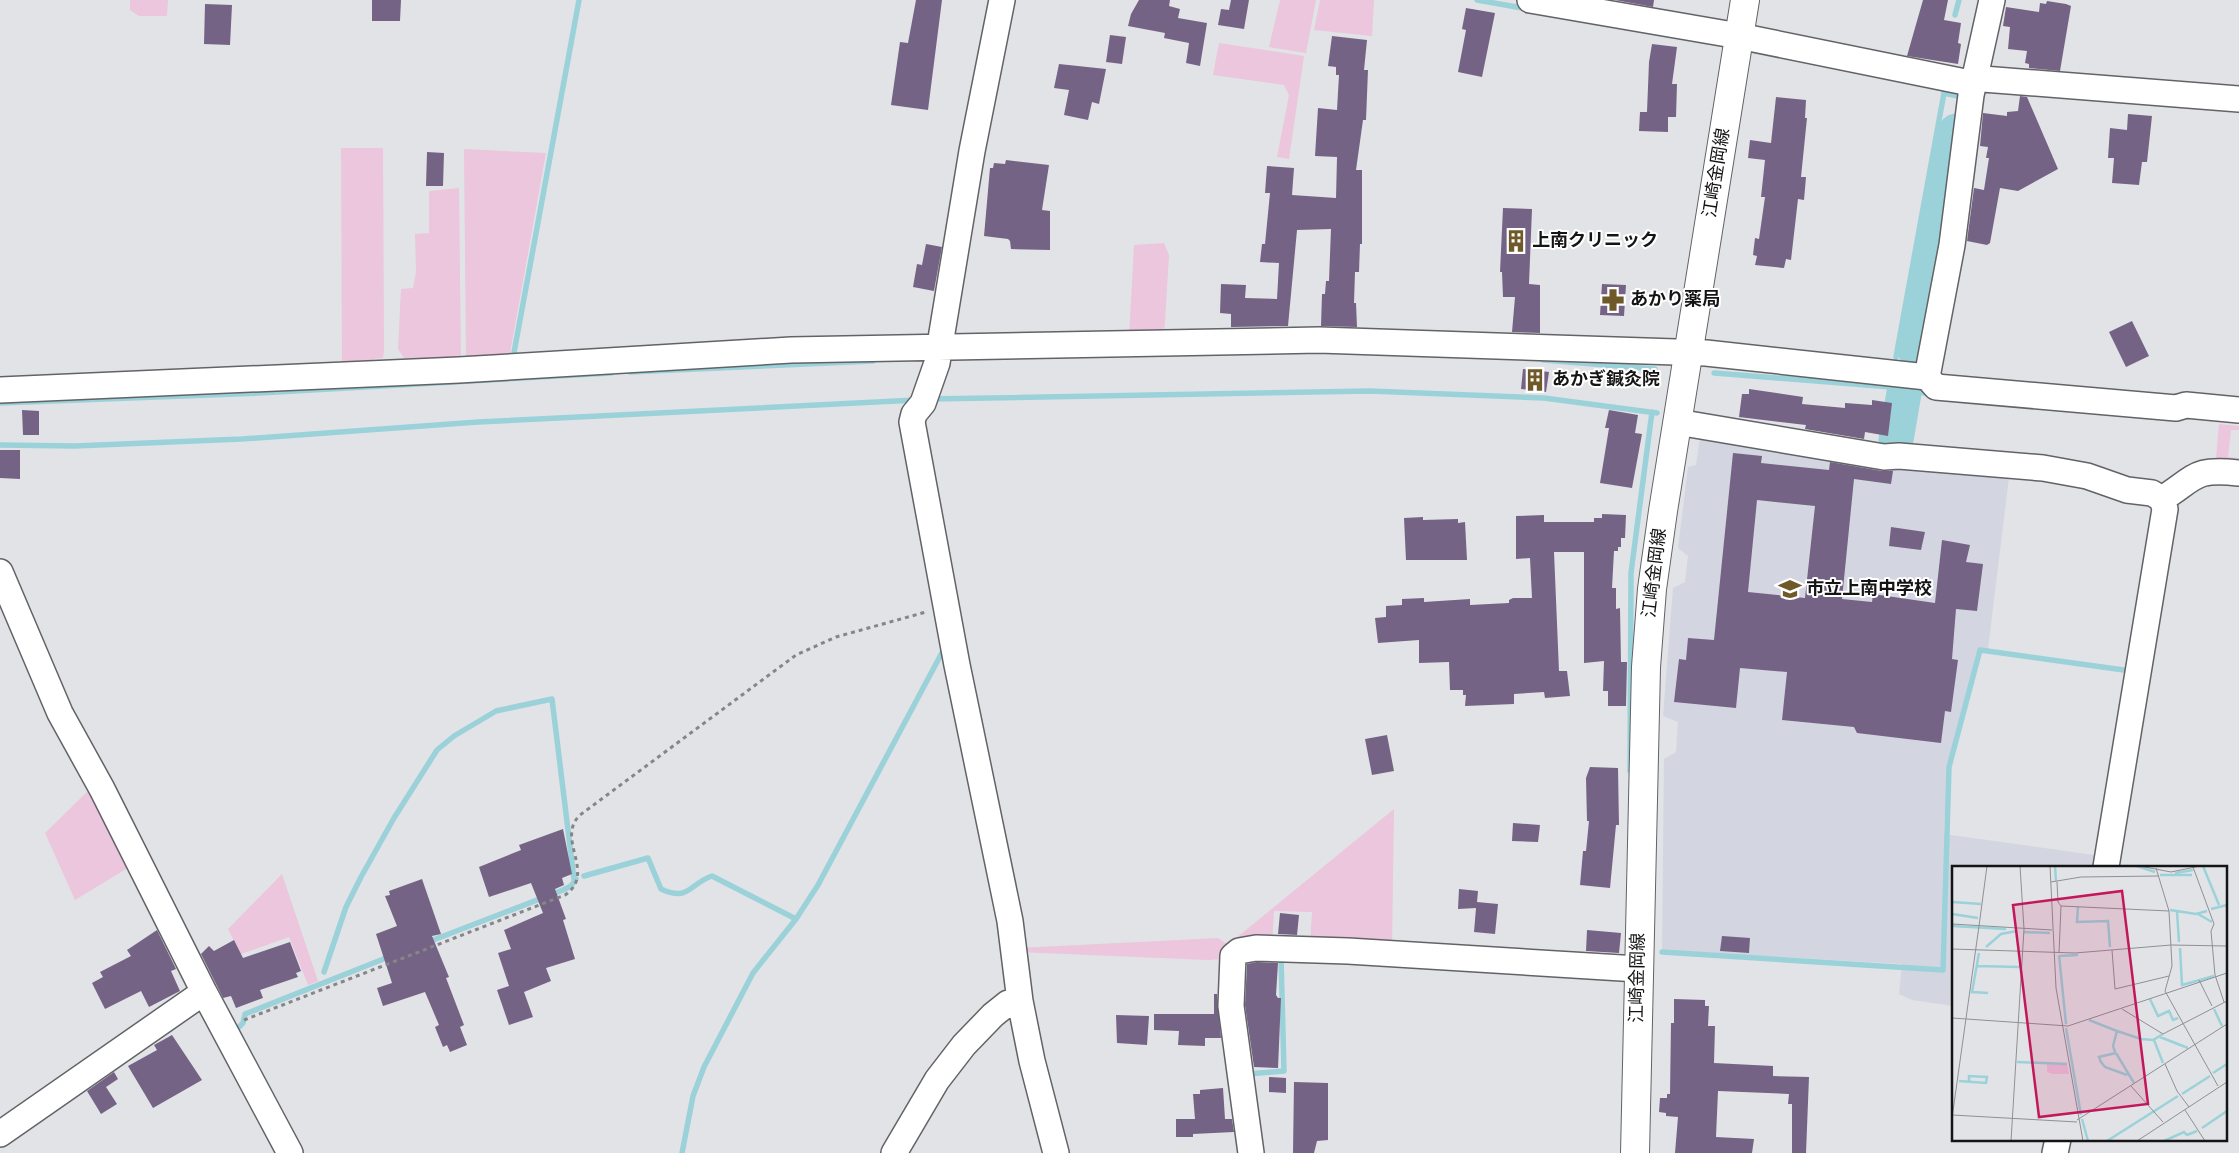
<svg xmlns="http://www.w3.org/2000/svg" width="2239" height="1153" viewBox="0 0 2239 1153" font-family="'Alegreya Sans','Noto Sans JP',sans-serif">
<rect width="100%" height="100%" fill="#e2e3e7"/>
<path fill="#d3d6e1" d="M1701 430 2010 469 1988 649 1978 648 1947 767 1944 834 2101 856 2099 867H1953V1006L1912 1000 1899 994 1902 964 1662 950 1664 759 1676 752 1678 722 1663 716 1673 588 1685 582 1688 556 1678 548 1688 467 1696 465Z"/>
<path fill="#ebc6dc" d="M130 0H168L167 16H139L130 10Z
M1280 0H1316L1306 53 1269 47Z
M1320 0H1374L1372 36 1314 30Z
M1219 43 1304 56 1289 159 1277 157 1289 95 1284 85 1213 75Z
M341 148H383L384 350 383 358 373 359 372 368 342 369Z
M464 149 546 153 509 359 466 362Z
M459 188 461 361 408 364 398 349 401 289 413 288 416 272 415 234 429 233V191Z
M1164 243 1169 255 1164 337 1129 338 1134 245Z
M2219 424 2239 426V430H2231L2228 457 2239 458V461L2216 459Z
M95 784 136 863 75 900 45 833Z
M1394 809 1392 949 1310 946 1312 912 1274 911 1272 945 1230 943Z
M282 874 318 981 308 985 289 937 241 954 228 929Z
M1218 938 1229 945 1222 959 1208 960 1018 952V948Z"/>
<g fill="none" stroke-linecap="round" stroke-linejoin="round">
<path stroke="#9bd2d9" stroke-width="5.5" d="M1477 0 1528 9
M1955 15 1959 0
M1944 93 1963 97
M1896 357 1944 93 1946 86H1943
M513 358 579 0
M1543 360 1655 369
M630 372 873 361
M1714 373 1891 387 1931 394
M930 399 1370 391 1544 398 1657 413
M0 403 260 393 611 373
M0 445 75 446 242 439 478 422 916 400
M1879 446 1896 440 1909 446
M1630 771 1631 573 1652 412
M584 876 648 858 661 889C689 902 689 884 712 876L796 919 818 885 945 647
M428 942 563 890 571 886 576 879
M1662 952 1943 970 1949 767 1980 650 2131 671
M324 972 346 907 361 877 394 818 437 750 454 736 496 711 552 699 574 879
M233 1033 243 1023 245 1014 391 956
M1247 1074 1284 1071 1281 957
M682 1153 693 1096 704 1067 753 973 796 919"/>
<path stroke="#9bd2d9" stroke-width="35" d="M1916 353 1956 131
M1896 440 1905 387"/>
</g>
<path fill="#756385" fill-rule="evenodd" d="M372 0H401L400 21H372Z
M916 0H942L928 110 891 105 900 42 908 43Z
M1139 0H1170L1169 6 1180 9 1178 18 1207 23 1200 66 1186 63 1189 43 1164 38 1165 33 1128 26 1131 14Z
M1231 0H1249L1244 29 1218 25 1221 9 1229 10Z
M1615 0H1654L1653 7Z
M1923 0H1948L1944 20 1961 23 1958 43 1961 44 1958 64 1907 56Z
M2047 1 2066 4 2071 6 2060 71 2029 68V64L2025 63 2027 51 2008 49 2010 27 2003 26 2006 7 2039 12 2040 3 2046 4Z
M205 4 232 5 230 45 204 44Z
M1466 8 1495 13 1482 77 1458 72 1466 30 1462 29Z
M1110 35 1126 37 1122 64 1106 62Z
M1332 36 1367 40 1364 70H1368L1366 120H1363L1356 170H1362V244H1360L1359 272H1355L1354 303H1356L1357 327 1321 326 1322 294H1325L1326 281H1329L1331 229 1297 230 1288 326 1231 327V314L1220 313 1221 284 1246 285 1245 298 1277 299 1279 263 1260 262 1262 244H1265L1270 193H1265L1267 166 1294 168 1292 195 1336 198 1337 157 1315 156 1318 108 1337 110 1339 75H1336V67L1328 66Z
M1652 44 1677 47 1672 84H1677L1676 117H1668V132L1639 131 1640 112H1647L1649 62Z
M1059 64 1106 69 1099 104 1092 102 1088 120 1064 115 1069 90 1054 88Z
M2020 96 2027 97 2058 169 2018 191 2000 188 1990 243 1987 245 1967 241 1974 188 1984 190 1989 158H1986L1988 147 1980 146 1983 113 2007 116V112L2018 111Z
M1776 97 1806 100 1805 118H1807L1801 177H1806L1804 200 1798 199 1791 260 1786 259 1784 268 1755 265 1757 256 1753 255 1755 238 1759 239 1765 197H1761L1765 160 1748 158 1750 140 1771 143Z
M2128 114 2152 116 2147 162H2142L2139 185 2112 183 2114 158H2108L2110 128 2127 130Z
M427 152 444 153 443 186H426Z
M1006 160 1049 165 1042 210 1050 211V250L1011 249 1010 241 1008 239 984 236 990 168H993L994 163 1005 164Z
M1503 208 1532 209 1529 284 1540 285V333L1512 332 1515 297H1503L1502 272H1500Z
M926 244 942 247 934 291 913 287 917 264 922 265Z
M1602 284 1626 285 1624 316 1600 315Z
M2132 321 2149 356 2126 367 2109 332Z
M1523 369 1549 372 1546 392 1521 389Z
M1749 389 1803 397 1802 404 1845 408V403L1872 405V400L1892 403 1888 436 1865 432 1864 439 1805 429 1806 425 1739 417 1742 394H1749Z
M22 410 39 411V435H23Z
M1609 410 1638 415 1635 433 1642 434 1632 488 1600 483 1609 428H1605Z
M0 450H20V479L0 478Z
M1733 453 1762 456 1761 463 1829 470 1830 462 1882 471H1893L1891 484 1854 479 1842 599 1872 602 1873 594 1935 603 1942 540 1970 545 1966 562 1983 564 1977 611 1956 609 1952 659 1958 660 1951 712 1945 711 1941 743 1857 733 1854 727 1782 720 1787 672 1740 668 1736 708 1674 702 1679 659 1686 660 1688 638 1714 640ZM1757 500 1815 506 1805 598 1748 592Z
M1602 514 1626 515 1625 538H1621V547H1618V551H1614L1612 588H1616V609L1620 608 1621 662H1627L1626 706H1608V691H1603L1604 661 1584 663V552H1554L1559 671H1567L1570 696 1545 698 1544 692 1514 694V704L1465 706 1466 695H1463V690H1450L1449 662 1419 663V640L1378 643 1375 618 1386 617V606L1402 605V599L1424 598V602L1470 599V605L1509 603V600L1513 598H1532L1530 558 1516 559V516L1544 515V522H1594V518H1602Z
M1423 517V520L1458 519V523L1465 522 1467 560H1406L1404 518Z
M1891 527 1925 532 1921 550 1889 546Z
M1387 735 1394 771 1372 775 1365 739Z
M1590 767 1618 768 1619 825H1616L1610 888 1580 885 1583 851H1586L1589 821H1587L1586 778Z
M1513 823 1540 825 1538 842 1512 841Z
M563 829 572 874 562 878 564 885 555 889 566 919 563 920 575 959 546 968 551 981 524 992 533 1017 509 1025 497 990 509 986 498 953 511 949 504 930 543 913 531 883 489 897 479 867 521 850 519 845Z
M422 879 441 934 432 936 449 977 446 978 464 1025 460 1027 467 1045 450 1052 447 1045 443 1047 435 1027 439 1025 425 992 383 1006 377 988 392 983 376 934 397 926 385 896 390 895 389 891Z
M1459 889 1478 891 1477 902 1498 904 1495 934 1474 932 1476 908 1458 909Z
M1280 913 1299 915 1297 935 1278 934Z
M157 930 176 969 171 971 180 991 149 1007 141 991 105 1009 92 983 103 977 100 972 131 956 127 950Z
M1587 930 1621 933 1619 953 1586 951Z
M1722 936 1750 938 1749 953 1720 951Z
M234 940 243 958 290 942 301 971 296 973 298 977 260 990 263 998 236 1008 231 996 223 998 201 954 209 946 214 951Z
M1257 962 1278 963 1276 995 1278 998H1281L1278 1068 1254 1067 1245 1005 1247 964Z
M1214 994H1217L1221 1038H1205V1046L1178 1045 1179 1031 1154 1030V1014H1214Z
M1674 999 1705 1000V1006H1709L1708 1026H1715L1714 1063 1773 1066V1076L1809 1077 1806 1153H1792V1104H1788L1789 1094 1718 1091 1716 1137 1754 1139 1752 1153H1675L1678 1117 1666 1116V1113L1659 1112 1660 1098H1667V1094H1670L1671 1023H1674Z
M1116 1015 1149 1016 1147 1045 1117 1043Z
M172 1035 202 1080 153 1108 128 1066 157 1050 154 1045Z
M114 1072 118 1079 106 1087 117 1104 101 1114 87 1091Z
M1269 1077 1286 1078V1093L1269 1092Z
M1294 1082 1328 1083V1140L1317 1141 1314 1153H1293Z
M1223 1088 1225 1119H1232L1234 1132 1193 1134V1137H1176V1119H1195L1193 1094H1200V1090Z"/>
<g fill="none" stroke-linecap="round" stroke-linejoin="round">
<defs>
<path id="minor" d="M1002 0 972 151 937 363 923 403 914 414 912 422 957 665 1010 921 1020 1001 1032 1061 1056 1153
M1530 0 1739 36 1970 83 1983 79 2239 99
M1927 377 1952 245 1971 95 1992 0
M0 390 459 370 791 350 1319 340 1706 353 1927 377 1936 387 2176 408 2186 405 2239 410
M1677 422 1884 457 1899 456 2043 468 2087 476 2127 490 2152 493 2162 499
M0 572 60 713 102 789 204 992 290 1153
M2106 867 2165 509 2162 499C2197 477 2193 468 2239 473
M0 1134 204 992
M894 1153 937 1080 964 1045 993 1015 1008 1003 1020 1001
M1251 1153 1231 1006 1233 956 1239 951 1256 948 1348 951 1638 969
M2055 1153 2058 1139"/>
<path id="major" d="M1635 1153 1646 667 1652 589 1663 511 1745 0"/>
</defs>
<use href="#minor" stroke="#626366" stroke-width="28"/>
<use href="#major" stroke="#626366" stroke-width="30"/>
<path stroke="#858689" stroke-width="3" stroke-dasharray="4 4" stroke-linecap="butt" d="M244 1020 565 895C597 873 555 839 580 815L796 655 836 637 926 612"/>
<use href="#minor" stroke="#fff" stroke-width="25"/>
<use href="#major" stroke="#fff" stroke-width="28"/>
</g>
<defs>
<symbol id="building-bare" viewBox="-9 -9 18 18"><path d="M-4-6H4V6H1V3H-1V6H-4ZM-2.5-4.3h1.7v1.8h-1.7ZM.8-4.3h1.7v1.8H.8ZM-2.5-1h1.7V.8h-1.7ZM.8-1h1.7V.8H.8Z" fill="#705929" stroke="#fff" stroke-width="2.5" paint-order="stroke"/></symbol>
<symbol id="pharmacy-bare" viewBox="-9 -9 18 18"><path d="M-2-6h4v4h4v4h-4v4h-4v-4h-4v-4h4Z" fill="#705929" stroke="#fff" stroke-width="2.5" paint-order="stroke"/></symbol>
<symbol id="school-bare" viewBox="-9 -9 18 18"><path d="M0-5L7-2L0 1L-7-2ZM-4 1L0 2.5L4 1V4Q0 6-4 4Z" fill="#705929" stroke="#fff" stroke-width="2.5" paint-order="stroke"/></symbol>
</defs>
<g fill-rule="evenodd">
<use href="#building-bare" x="1500" y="225" width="32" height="32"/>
<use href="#pharmacy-bare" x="1597" y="284" width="32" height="32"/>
<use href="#building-bare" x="1519" y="364" width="32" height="32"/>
<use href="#school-bare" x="1774" y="573" width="32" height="32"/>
</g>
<g text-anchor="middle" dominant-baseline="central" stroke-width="4" stroke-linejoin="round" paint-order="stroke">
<g font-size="18" fill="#141415" stroke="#fff">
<text transform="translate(1717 173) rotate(-81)">江崎金岡線</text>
<text transform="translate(1655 573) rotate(-83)">江崎金岡線</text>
<text transform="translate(1638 978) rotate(-89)">江崎金岡線</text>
</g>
<g font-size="18" font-weight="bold" fill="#141415" stroke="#fff" text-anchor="start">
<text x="1532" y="241">上南クリニック</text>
<text x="1630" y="300">あかり薬局</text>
<text x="1552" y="380">あかぎ鍼灸院</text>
<text x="1806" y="589">市立上南中学校</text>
</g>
</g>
<g transform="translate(1952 866)">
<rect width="275" height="275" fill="#e2e3e7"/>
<path d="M95 198 115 199 117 208H100L95 206Z" fill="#ebc6dc"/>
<path fill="none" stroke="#9bd2d9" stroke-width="2.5" d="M103 0 104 15M185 0 203 6M251 0 267 39M223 7 241 4M208 9H240M0 36 29 38M126 41 125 56 156 55 158 81M259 43 275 39M218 44 244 48 255 45M225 46 227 76M0 48 26 52M246 48 260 56M0 60 54 63M72 66 98 67M34 81 49 68 65 65M228 82 230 119 262 110M27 87 20 126 36 127M107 89 114 158M107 90 126 89M24 100 68 101M198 133 206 150 217 145 221 154 226 152M262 143 270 160M137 154 165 165 161 180 163 186M114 162 129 249M165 165 189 173 201 174 211 168M208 171 236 182M202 174 211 197M164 187 147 191 149 196 153 201 175 209M164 187 182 217M65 196 115 198M261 207 275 198M7 215 34 217 35 211 17 210V216M230 228 258 210M130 253 136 275M250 262 275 245M155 275 226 230M212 275 232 266 235 269 245 265"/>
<path fill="none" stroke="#909093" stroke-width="1" d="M98 0 104 122 131 275M188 0 219 6 248 0M205 0H235M241 1 262 58 259 65 263 109 272 136M204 2 217 45 220 100 213 125 266 220M99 16 129 11 207 10M105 16 106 36 109 40 217 45M0 58 100 64M27 60 35 0M0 83 123 87 219 79 275 80M160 84 163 123 217 110M107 87 109 40M247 114 260 140M170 143 211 168 275 135M0 152 116 160 275 107M213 198 225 225 237 241M179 220 211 256M233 244 253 275M0 249 125 256M0 252 27 60M125 254 275 158M59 275 72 63 68 0M185 275 275 216"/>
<path fill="#c2185b" fill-opacity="0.15" stroke="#c2185b" stroke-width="2.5" d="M170 25 196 238 87 251 61 39Z"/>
<rect width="275" height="275" fill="none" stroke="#141415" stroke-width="2.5"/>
</g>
</svg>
